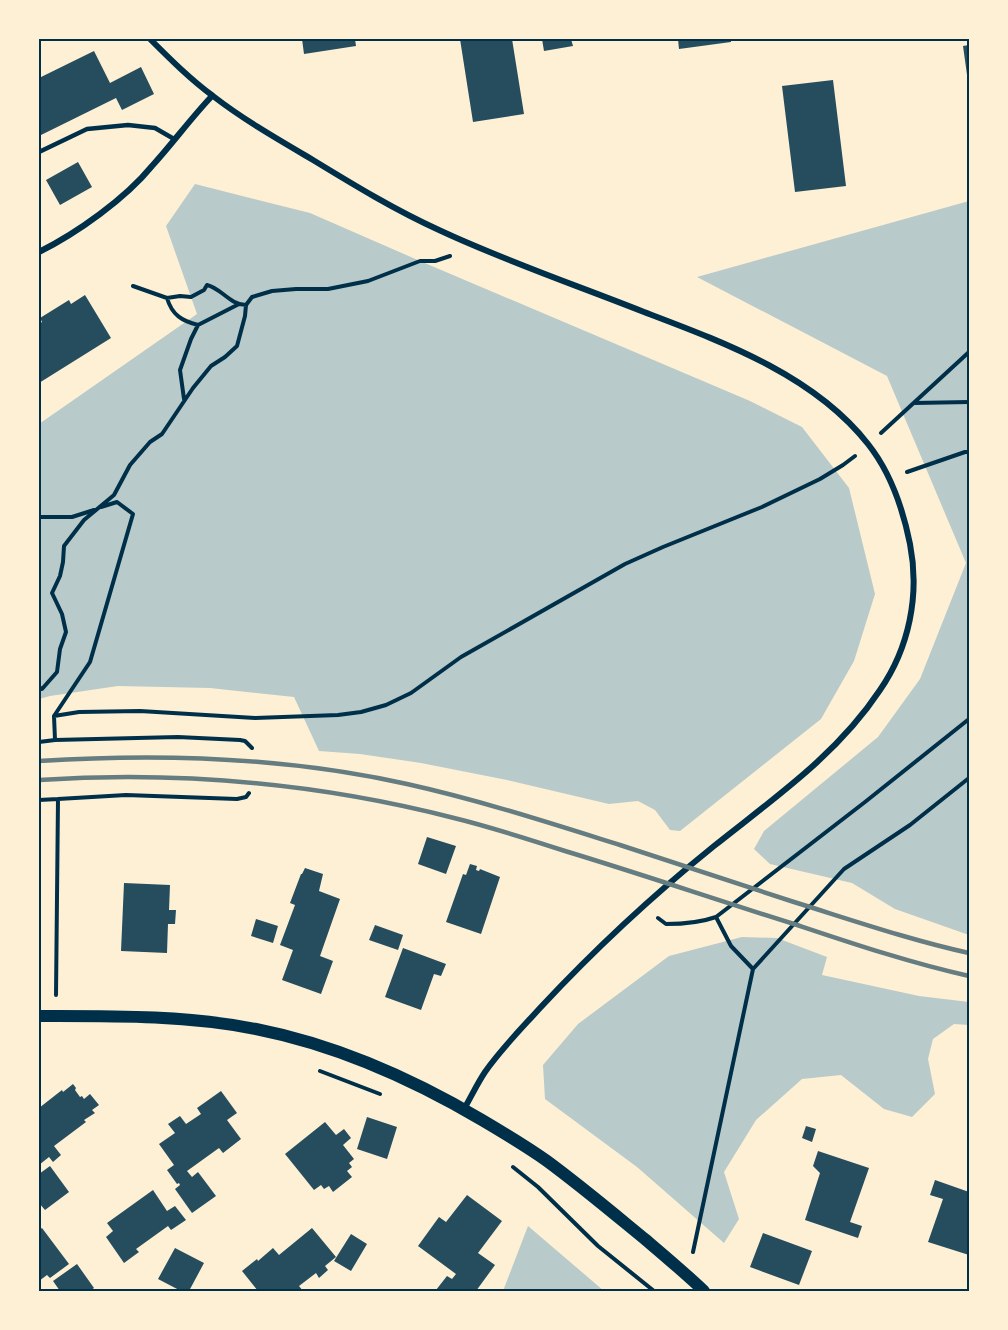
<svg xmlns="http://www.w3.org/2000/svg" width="1008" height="1330" viewBox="0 0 1008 1330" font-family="'Alegreya Sans',sans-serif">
<rect width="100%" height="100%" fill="#fdf0d5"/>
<path fill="#b9caca" d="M195 184 310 213 420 261 750 401 802 427 849 488 875 594 854 661 821 719 680 831 670 830 655 810 638 801 609 804 507 780 421 763 360 754 319 751 294 697 210 688 118 686 50 696 39 699V424L197 314 166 226Z
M969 201V935L895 909 852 883 770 864 754 849 764 831 878 737 920 679 966 563 887 376 697 277Z
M742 937 777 938 827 957 822 975 919 996 969 1002V1025L954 1024 933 1039 928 1059 935 1094 912 1117 884 1109 841 1075 802 1079 756 1120 724 1172 739 1219 724 1243 637 1167 545 1099 543 1065 578 1024 669 956Z
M528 1226 604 1291H503Z"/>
<path fill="#264d5e" d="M302 39H355L356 46 304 54Z
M460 39H512L524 114 473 122Z
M542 39H571L573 46 544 51Z
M678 39H731V42L679 49Z
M969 45V82H968L963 46Z
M94 51 110 83 141 67 154 94 122 110 116 98 39 136V78Z
M833 80 846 186 795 192 782 86Z
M78 162 92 187 60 205 46 180Z
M85 295 111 338 39 383V324L42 322 40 318 69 300 71 304Z
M427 837 456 846 446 874 418 864Z
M470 864 477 866 476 870 479 871 480 869 500 877 481 934 446 922 463 874 466 875Z
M305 868 323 874 319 891 340 899 320 956 333 961 321 994 282 980 293 950 280 945 295 905 290 903 301 874H302Z
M124 883 170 885 169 910H176L175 924H168L167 953 121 951Z
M256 919 278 926 273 943 251 936Z
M375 925 403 935 398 950 369 940Z
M403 948 446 964 441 976 434 974 421 1010 385 997Z
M73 1084 76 1088 75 1090 80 1097 82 1096 84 1099 90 1094 99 1105 92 1110 95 1113 84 1120 86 1122 54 1146 61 1155 53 1162 49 1157 39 1165V1108L62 1090 63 1092Z
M221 1091 237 1113 227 1120 241 1139 223 1153 219 1148 187 1171 192 1177 198 1172 216 1196 192 1213 175 1189 180 1185 179 1183 177 1184 167 1170 174 1165 159 1144 175 1133 168 1124 180 1116 186 1124 201 1114 197 1108Z
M367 1117 397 1127 387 1159 357 1149Z
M325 1122 336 1135 344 1129 351 1138 343 1145 354 1159 349 1163 352 1167 347 1171 352 1177 333 1192 329 1186 324 1189 321 1185 314 1190 285 1154Z
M806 1126 816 1129 812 1142 802 1138Z
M818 1151 869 1168 850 1222 862 1226 858 1238 805 1220 820 1173 813 1166Z
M50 1166 69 1192 45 1210 39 1203V1174Z
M935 1180 969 1192V1255L928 1242 943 1199 930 1195Z
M153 1190 167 1211 175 1206 186 1220 171 1230 168 1226 136 1249 139 1252 124 1263 106 1237 113 1231 107 1223Z
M467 1195 502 1221 478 1253 495 1265 476 1291H438L436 1290 447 1276 452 1279 456 1274 418 1246 439 1217 446 1222Z
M42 1228 69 1264 50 1278 47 1275 39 1281V1230Z
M312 1228 336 1257 325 1266 328 1270 319 1278 316 1273 299 1286 303 1291H278L277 1289 274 1291H258L242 1271 257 1259 258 1261 273 1248 279 1255Z
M763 1233 812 1251 799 1285 750 1267Z
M351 1234 367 1244 351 1271 334 1261Z
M175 1248 204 1263 189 1291H181L158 1279Z
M77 1264 94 1288 90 1291H60L53 1281Z"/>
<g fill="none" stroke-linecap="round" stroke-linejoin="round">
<path stroke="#003049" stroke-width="4" d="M133 286 167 298 180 296 191 297 204 290 207 285C221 288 230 305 246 305
M167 298C172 315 182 321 198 325L191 339 180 370 184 399
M198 325 239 304
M914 403 969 402
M881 433 969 352
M907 472 965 452H969
M101 507 117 502 133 514 90 662 54 716 55 740 178 737 240 740 245 741 252 748
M39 517H72L94 510
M39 688 42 689 57 672 60 649 66 632 62 614 52 593 60 576 63 562 64 546 84 520 114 495 130 465 150 442 162 434 193 388 211 366 225 357 237 346 245 316 246 305 252 297 272 291 296 289H328L368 281 420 261H435L450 256
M54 716 79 712 140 711 255 718 338 715 361 712 386 705 411 693 461 657 625 564 663 547 762 507 820 479 843 465 855 456
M39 742 55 740
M39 800 58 799
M716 917 731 946 753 969
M658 918 666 924C684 924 699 923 716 917L865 802 969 719
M56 995 58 799 126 795 237 799 246 797 249 793
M320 1071 380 1094
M513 1167 538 1187 598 1246 654 1291
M693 1252 753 969 844 869 910 825 969 778"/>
<path stroke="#003049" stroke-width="4.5" d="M39 152 87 129 128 125 155 128 174 139"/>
<path stroke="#003049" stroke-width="6" d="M150 39C170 59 190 79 213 96 244 120 279 140 313 160 354 185 395 210 439 230 505 261 576 285 644 312 723 342 814 375 868 444 891 473 903 509 910 544 920 595 909 648 880 690 837 755 774 798 714 846 652 896 594 950 540 1008 521 1029 501 1049 485 1072 477 1084 471 1097 464 1109
M39 252C77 233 125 199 152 166 173 143 191 118 212 96"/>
<path stroke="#003049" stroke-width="12" d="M39 1016C111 1016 185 1015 256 1029 337 1045 411 1078 482 1120 504 1133 526 1146 547 1161 581 1186 613 1213 646 1240 666 1257 685 1273 704 1291"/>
<path stroke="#657d81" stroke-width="4.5" d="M39 761C162 753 286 757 407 784 479 800 550 823 620 845 678 864 736 883 794 902 852 920 910 940 969 953
M39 780C179 771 318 783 454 818 491 827 528 839 565 851 641 874 717 900 794 924 851 943 910 963 969 976"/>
</g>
<rect width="1008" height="1330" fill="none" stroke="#fdf0d5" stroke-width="81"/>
<rect x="40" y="40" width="928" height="1250" fill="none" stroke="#003049" stroke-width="2"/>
</svg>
